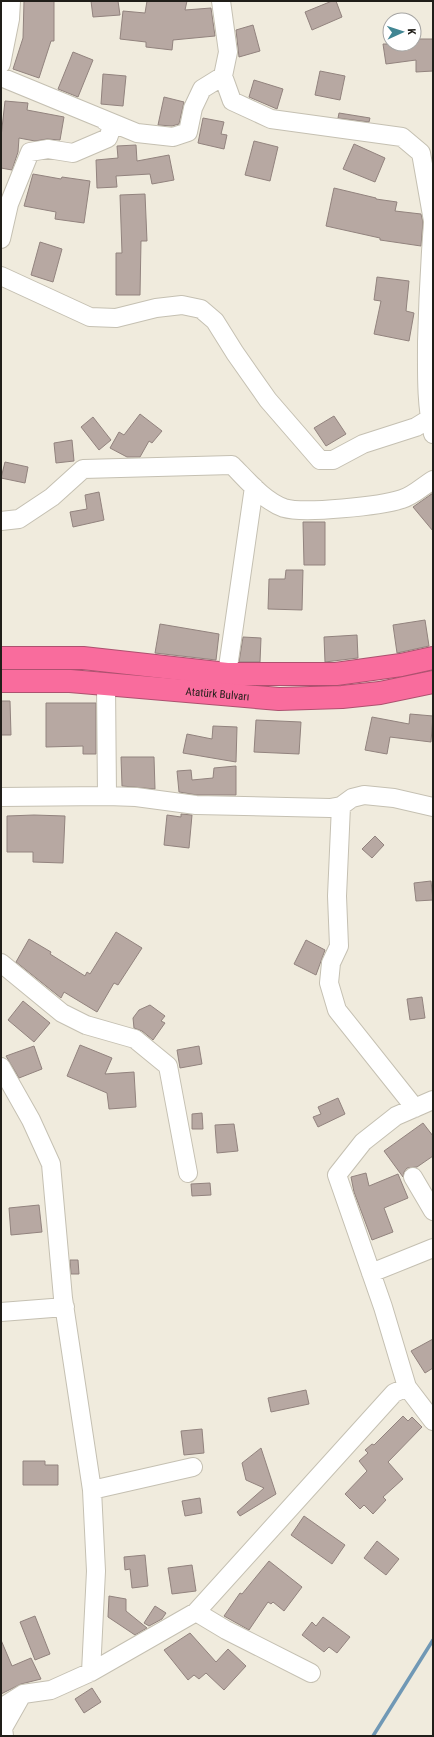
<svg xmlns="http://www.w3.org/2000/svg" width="434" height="1737" viewBox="0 0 434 1737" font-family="'Roboto Condensed',sans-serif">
<rect width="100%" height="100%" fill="#f0ebdd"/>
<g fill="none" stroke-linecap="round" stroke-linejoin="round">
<path stroke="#7098b5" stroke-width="3.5" d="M373 1736 433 1640"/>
</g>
<path fill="#b7a8a2" stroke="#92837e" d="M24 1H54V41H51L39 78 13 69 23 38Z
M91 1H118L120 15 93 17Z
M147 1H187L185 10 211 8 215 36 173 40 172 50 146 47V42L120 39 123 11 145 13Z
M332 1H336L342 17 312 30 305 12Z
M253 25 260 51 239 57 236 30Z
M416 39H433V71L416 72V60L386 64 383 44H416Z
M73 52 93 60 78 97 58 89Z
M320 71 345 76 340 100 315 95Z
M103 74 126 76 123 106 101 104Z
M254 80 283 89 277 109 249 97Z
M164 97 184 102 179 124 172 126 158 125Z
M5 101 28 103 27 110 64 117 60 140 47 139 35 141 19 138 18 152 12 170 1 168V137Z
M339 113 370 118 369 122 338 118Z
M203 118 224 122 221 134 227 135 224 149 198 143Z
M254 141 278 147 270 181 245 175Z
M354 144 385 158 375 182 343 169Z
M136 145 137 161 169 155 174 180 152 184 150 174 116 176 117 187 97 188 96 160 118 158 117 146Z
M33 174 61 179 62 177 90 181 84 223 55 219 56 212 24 206Z
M334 188 376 198V199L397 202 395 211 421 214 423 222 421 246 380 240V238L326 226Z
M145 194 147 241H141L140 295H116V253H122L120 195Z
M40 242 62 249 53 282 31 275Z
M377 277 409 281 406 311 414 313 409 341 374 334 381 301 374 300Z
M140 414 162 431 152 443 149 441 140 457H127L110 448 119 432 124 435Z
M334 416 346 434 326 446 314 428Z
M93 417 111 440 99 450 81 427Z
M72 440 74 461 56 463 54 443Z
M5 462 28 467 25 483 1 478Z
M99 492 104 520 73 527 70 512 87 509 85 495Z
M433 493V531L413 507Z
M303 522H325V565H304Z
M286 570H303L302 610 268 609 269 579H285Z
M425 620 429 646 397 653 393 625Z
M160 624 219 634 216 660 155 653Z
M357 635 358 658 325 662 324 637Z
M243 637 261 638 260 662H239Z
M1 701H10L11 735H1Z
M46 703H96V754H83V746L46 747Z
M410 714 433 716 431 742 390 737 387 754 365 750 372 717 409 724Z
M256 720 301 722 299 754 254 752Z
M213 726 237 727 236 762 183 753 187 734 212 739Z
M121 757H154L155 789 122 786Z
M236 766V795H197L179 792 177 771 191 770 192 780 213 778 214 768Z
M181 814 192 815 189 848 164 845 167 815 181 817Z
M34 815 65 816 63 863 33 862V852H7V816Z
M375 836 384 845 372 858 362 849Z
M431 881 433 900 416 901 414 883Z
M116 932 142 948 118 985 114 983 97 1012 64 992 61 998 16 962 29 939 51 952 50 954 85 976 87 972 90 974Z
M306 940 325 950 316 975 294 964Z
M422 997 425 1018 410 1020 407 999Z
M23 1001 50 1023 34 1042 8 1020Z
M150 1005 165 1016 161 1021 165 1023 153 1040 142 1031 134 1028 133 1018 139 1010Z
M80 1045 112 1058 105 1074 134 1072 136 1107 109 1109 107 1093 67 1076Z
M34 1046 42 1069 19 1078 6 1056Z
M199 1046 202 1064 180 1068 177 1050Z
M338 1098 345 1114 318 1127 313 1117 321 1114 318 1107Z
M202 1113 203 1129H192V1114Z
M423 1123 433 1136V1156L417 1167 407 1168 404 1172 403 1177 384 1151Z
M234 1124 238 1151 217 1153 215 1125Z
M366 1173 369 1186 398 1174 408 1198 384 1208 393 1232 372 1240 354 1192 351 1177Z
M210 1183 211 1195 192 1196 191 1184Z
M39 1205 42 1232 11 1235 9 1208Z
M70 1260H78L79 1274H71Z
M433 1339V1368L425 1373 411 1351Z
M306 1390 309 1404 271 1412 268 1398Z
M403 1416 408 1421 412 1417 422 1427 388 1462 403 1479 383 1497 386 1500 373 1514 364 1505 360 1509 345 1494 367 1471 359 1461 368 1453 365 1450 372 1444 374 1445Z
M202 1429 204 1453 184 1455 181 1431Z
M261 1448 276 1494 240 1516 237 1512 264 1488 246 1480 242 1463Z
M23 1461H45V1465H58V1485H23Z
M200 1498 202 1513 185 1516 182 1501Z
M304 1516 345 1545 332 1564 291 1535Z
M377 1541 399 1559 386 1575 364 1558Z
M145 1555 148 1586 132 1588 130 1569 125 1570 124 1557Z
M269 1561 302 1587 284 1611 273 1602 271 1604 268 1602 249 1630 224 1616 240 1593 242 1594Z
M192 1565 196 1591 172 1594 168 1568Z
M109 1596 126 1599V1611L147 1628 135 1635 108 1617Z
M155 1606 166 1613 162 1619 149 1626 144 1623Z
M35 1616 50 1654 35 1660 20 1622Z
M323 1617 350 1637 337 1653 329 1647 324 1652 302 1635 312 1622 316 1626Z
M190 1633 216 1662 228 1649 246 1666 224 1690 206 1673 199 1679 194 1675 188 1680 164 1650Z
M1 1640 12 1666 31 1658 41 1679 21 1684 1 1694Z
M92 1688 101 1702 84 1713 75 1699Z"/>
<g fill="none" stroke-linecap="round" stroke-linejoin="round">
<defs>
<path id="minor" d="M1 64 10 19 11 1
M223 76 232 101 271 119 402 137 421 153 433 221
M1 77 137 133 173 137 188 132 193 108 202 89 223 76 228 52 221 1
M433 223C430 263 428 303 427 342 427 373 426 404 433 434
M1 239 9 204 30 152 48 149 73 153 108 138 113 124 105 121
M1 276 90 317 116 318 156 308 182 305 201 309 215 321 235 353 268 400 320 460H333L363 444 416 427 429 419
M1 521 19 519 52 497 83 469 232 465C247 480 264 501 284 508 304 514 381 506 402 499 413 496 423 486 433 480
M227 674 254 487
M106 684 107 796
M1 797 107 796 136 797 196 805 330 808 341 806 352 798 364 795 394 798 433 807
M341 806 337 896 339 946 331 963 329 983 337 1010 415 1108
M1 963 62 1013 86 1025 135 1039 168 1066 188 1173
M1 1067 31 1120 51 1164 63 1298 92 1490 96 1571 91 1672
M433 1100 396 1116 363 1142 337 1175 383 1307 407 1387 433 1421
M413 1177 433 1211
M371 1273 433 1248
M1 1312 65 1307
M92 1490 193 1467
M196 1612 226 1630 311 1673
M1 1708 23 1694 51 1690 91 1672 196 1612 394 1393 407 1387
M4 1736 3 1728 20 1698"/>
<g id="highway">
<path d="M1 658H83L227 674H336L401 665 433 658"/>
<path id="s1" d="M1 681H70L279 699 342 697 380 693 433 682"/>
</g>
</defs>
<use href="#minor" stroke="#c5c0b2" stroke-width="20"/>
<use href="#highway" stroke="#ad516f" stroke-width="24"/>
<use href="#minor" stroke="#fff" stroke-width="18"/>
<use href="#highway" stroke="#f96c9d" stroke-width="22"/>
</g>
<g text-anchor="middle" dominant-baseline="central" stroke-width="4" stroke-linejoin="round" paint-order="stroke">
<g font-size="11" fill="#201e19" stroke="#fff">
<text stroke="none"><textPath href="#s1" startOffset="217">Atatürk Bulvarı</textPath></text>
</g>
</g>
<rect width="434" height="1737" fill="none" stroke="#201e19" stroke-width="4"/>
<g transform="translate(402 32) rotate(87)"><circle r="19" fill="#ffffff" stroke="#a6a5a3"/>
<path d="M0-3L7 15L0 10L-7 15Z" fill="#418693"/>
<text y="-6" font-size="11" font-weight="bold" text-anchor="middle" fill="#201e19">K</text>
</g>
</svg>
